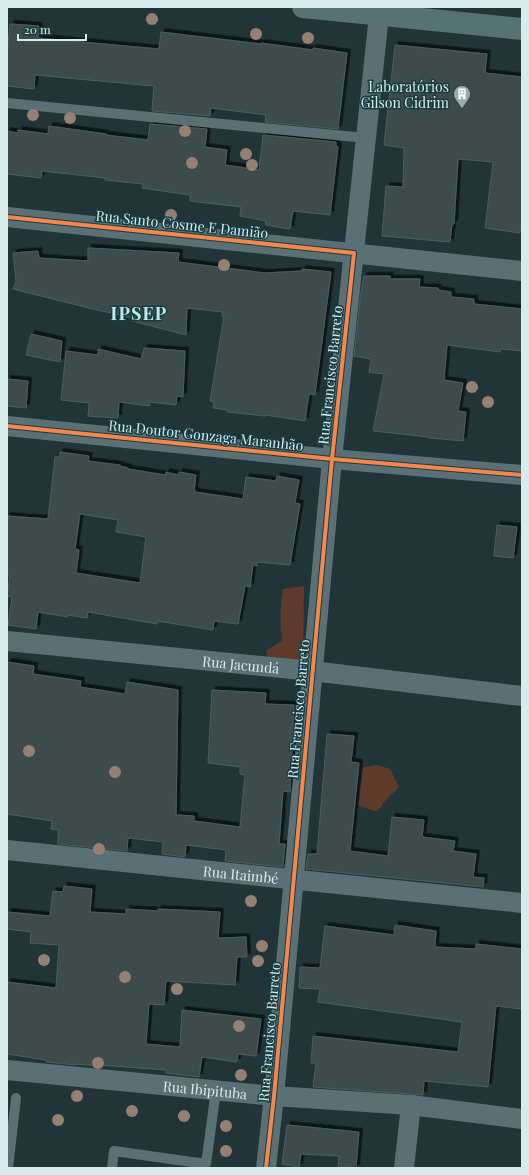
<svg xmlns="http://www.w3.org/2000/svg" width="529" height="1175" viewBox="0 0 529 1175" font-family="'Playfair Display',serif">
<defs>
<filter id="shadow"><feDropShadow dx="3.5" dy="-3.5" stdDeviation="0" flood-color="#0009"/></filter>
</defs>
<rect width="100%" height="100%" fill="#213538"/>
<path fill="#5f3a2a" d="M304 586 303 662 268 657 266 651 282 641C280 623 280 607 283 589Z
M377 765 390 769 399 787 384 802 377 812 358 805 363 767Z"/>
<path fill="#3c4c4e" stroke="#4c5d5f" fill-rule="evenodd" filter="url(#shadow)" d="M10 24 39 26 38 38 159 49 161 32 261 44V43L313 50V48L347 53 338 129 265 122 266 115 211 108 210 116 152 111 154 86 35 75 34 89 7 86V56Z
M395 45 487 54 485 73 522 77V218L520 233 485 228 493 162 458 159 454 224H452L450 242 382 236 386 186 403 187 404 148 384 145Z
M150 124 207 129 205 147 227 150 225 165 259 170 263 135 336 142V146L338 147 330 215 293 211 290 229 265 225 266 221 240 216 241 207 190 201V195L142 188 143 184 105 180V178L42 171 41 178 7 174V131L18 133V130L48 134 49 126 106 134V135L148 140Z
M88 248 179 253 178 262 265 273 302 271V269L331 272 315 395 309 394 305 421 265 415V416L227 412V410L213 408 214 402 210 401 224 316H222L223 312 187 308 186 335 132 321V318L93 309 13 289 16 281 13 253 38 251 39 258 88 261Z
M364 276H390V279H420L419 287 438 288V290L451 292V297L474 299V304L522 309V351L501 349 500 352 447 345 444 380 463 383 458 411 466 412 463 441 429 438V437L373 431 384 374 369 372 371 359 354 356 361 292Z
M31 334 62 341 60 362 26 355Z
M144 348 185 351 183 397 177 396 176 405 150 402 149 406 119 402 118 418 88 416 89 403 61 400 66 351 98 355V349L141 359Z
M7 379 28 381 26 408 7 406Z
M60 452 89 456 88 461 120 465V466L128 468V469L166 475V472L179 475V472L196 475 194 491H196L195 492 243 499 246 477 276 481 277 476 299 480 295 503 300 504 290 565 257 562V566L253 565 250 587 245 586 238 624 214 621 213 630 157 621V624L88 612 87 618 68 615 67 617 38 612 36 629 8 625 12 597 7 596 10 576H7V516L48 519 55 457H59ZM80 514 118 520 116 532 146 537 140 583 76 573 79 550 75 549Z
M497 525 517 527 513 558 494 556Z
M7 662 34 666 33 674 81 681 80 687 125 694 127 682 178 690 176 815 194 816V821L240 827 245 775 240 774V767L208 763 212 690 266 693 265 704 294 705 290 792 283 791 279 844H285L283 867 225 861 226 850 186 845 185 857 162 854 163 842 128 838 127 851 58 844V830L51 829 52 821 7 814Z
M327 734 354 736 351 762 359 763 350 851 388 856 392 817 424 820 422 837 455 841 453 851 476 854 473 877 484 878 483 887 306 869 308 854H317Z
M64 886 92 889 90 912 126 914V909L158 911V909L220 912 218 938 246 937 247 957H237L235 985 166 981 164 1005 149 1004 146 1044 180 1047 182 1010 261 1019 256 1056 238 1054 237 1062 202 1057 199 1077 166 1073V1070L98 1065V1066L76 1064V1065L46 1062V1060L7 1054V982L56 988 59 945 30 943 31 932 7 929V912L50 916 53 891 63 892Z
M395 925 436 931 435 947 476 949V944L522 949V1009L496 1006 488 1087 424 1081 423 1095 313 1087 316 1063H311L313 1036 458 1052 462 1022 318 1002 320 989 299 988 300 967 320 968 325 926 394 935Z
M287 1125 359 1132 356 1168H338L339 1156 301 1154 299 1167 282 1164Z"/>
<g fill="none" stroke-linecap="round" stroke-linejoin="round">
<path stroke="#5a7074" stroke-width="10" d="M7 103 366 138
M8 1168 16 1098
M112 1168 114 1151 206 1164 216 1090"/>
<g stroke="#5a7074" stroke-width="20">
<path d="M7 217 522 271"/>
<path d="M7 426 332 459 522 475"/>
<path id="s1" d="M7 641 312 671 522 696"/>
<path id="s2" d="M7 850 522 903"/>
<path id="s3" d="M7 1070 274 1096 411 1105 522 1119"/>
<path d="M266 1168 274 1096 332 459 379 15"/>
<path d="M404 1168 411 1105"/>
</g>
<path stroke="#577275" stroke-width="22" d="M303 7 522 29"/>
<defs>
<path id="cycleway" d="M7 217 354 253 332 459 274 1096 266 1168
M7 426 332 459 522 475"/>
</defs>
<use href="#cycleway" stroke="#173d42" stroke-width="6"/>
<use href="#cycleway" stroke="#f5874c" stroke-width="4"/>
</g>
<g fill="#967f73">
<circle cx="152" cy="19" r="6"/>
<circle cx="256" cy="34" r="6"/>
<circle cx="308" cy="38" r="6"/>
<circle cx="33" cy="115" r="6"/>
<circle cx="70" cy="118" r="6"/>
<circle cx="185" cy="131" r="6"/>
<circle cx="246" cy="154" r="6"/>
<circle cx="192" cy="163" r="6"/>
<circle cx="252" cy="165" r="6"/>
<circle cx="171" cy="215" r="6"/>
<circle cx="224" cy="265" r="6"/>
<circle cx="472" cy="387" r="6"/>
<circle cx="488" cy="402" r="6"/>
<circle cx="29" cy="751" r="6"/>
<circle cx="115" cy="772" r="6"/>
<circle cx="99" cy="849" r="6"/>
<circle cx="251" cy="901" r="6"/>
<circle cx="262" cy="946" r="6"/>
<circle cx="44" cy="960" r="6"/>
<circle cx="258" cy="961" r="6"/>
<circle cx="125" cy="977" r="6"/>
<circle cx="177" cy="989" r="6"/>
<circle cx="239" cy="1026" r="6"/>
<circle cx="98" cy="1063" r="6"/>
<circle cx="241" cy="1075" r="6"/>
<circle cx="77" cy="1096" r="6"/>
<circle cx="132" cy="1111" r="6"/>
<circle cx="184" cy="1116" r="6"/>
<circle cx="58" cy="1120" r="6"/>
<circle cx="226" cy="1126" r="6"/>
<circle cx="226" cy="1151" r="6"/>
</g>
<defs>
<symbol id="building-pin" viewBox="-11 -11 22 30"><path d="M0 17L-7.5 6A9.5 9.5 0 1 1 7.5 6Z" fill="#97acae" stroke="#173d42"/><path d="M-4-6H4V6H1V3H-1V6H-4ZM-2.5-4.3h1.7v1.8h-1.7ZM.8-4.3h1.7v1.8H.8ZM-2.5-1h1.7V.8h-1.7ZM.8-1h1.7V.8H.8Z" fill="#fff"/></symbol>
</defs>
<g fill-rule="evenodd">
<use href="#building-pin" x="452" y="84" width="20" height="27"/>
</g>
<g text-anchor="middle" dominant-baseline="central" stroke-width="3" stroke-linejoin="round" paint-order="stroke">
<g font-size="14" fill="#d7ecee" stroke="#173d42" text-anchor="end">
<text x="449" y="86">Laboratórios<tspan x="449" dy="16">Gilson Cidrim</tspan></text>
</g>
<g font-size="14" fill="#d7ecee" stroke="#173d42">
<text transform="translate(182 224) rotate(6)">Rua Santo Cosme E Damião</text>
<text transform="translate(330 375) rotate(-84)">Rua Francisco Barreto</text>
<text transform="translate(206 435) rotate(6)">Rua Doutor Gonzaga Maranhão</text>
<text stroke="none"><textPath href="#s1" startOffset="235">Rua Jacundá</textPath></text>
<text transform="translate(298 709) rotate(-85)">Rua Francisco Barreto</text>
<text stroke="none"><textPath href="#s2" startOffset="235">Rua Itaimbé</textPath></text>
<text transform="translate(269 1032) rotate(-85)">Rua Francisco Barreto</text>
<text stroke="none"><textPath href="#s3" startOffset="199">Rua Ibipituba</textPath></text>
</g>
<g font-size="18" font-weight="bold" letter-spacing="1" fill="#bfe8ed" stroke="#173d42">
<text x="139" y="313">IPSEP</text>
</g>
</g>
<rect width="529" height="1175" fill="none" stroke="#d7ecee" stroke-width="16"/>
<path d="M18 34v6h68v-6" fill="none" stroke="#d7ecee" stroke-width="2"/>
<text x="24" y="34" font-size="12" fill="#d7ecee" stroke="#173d42" stroke-width="3" paint-order="stroke">20 m</text>
</svg>
